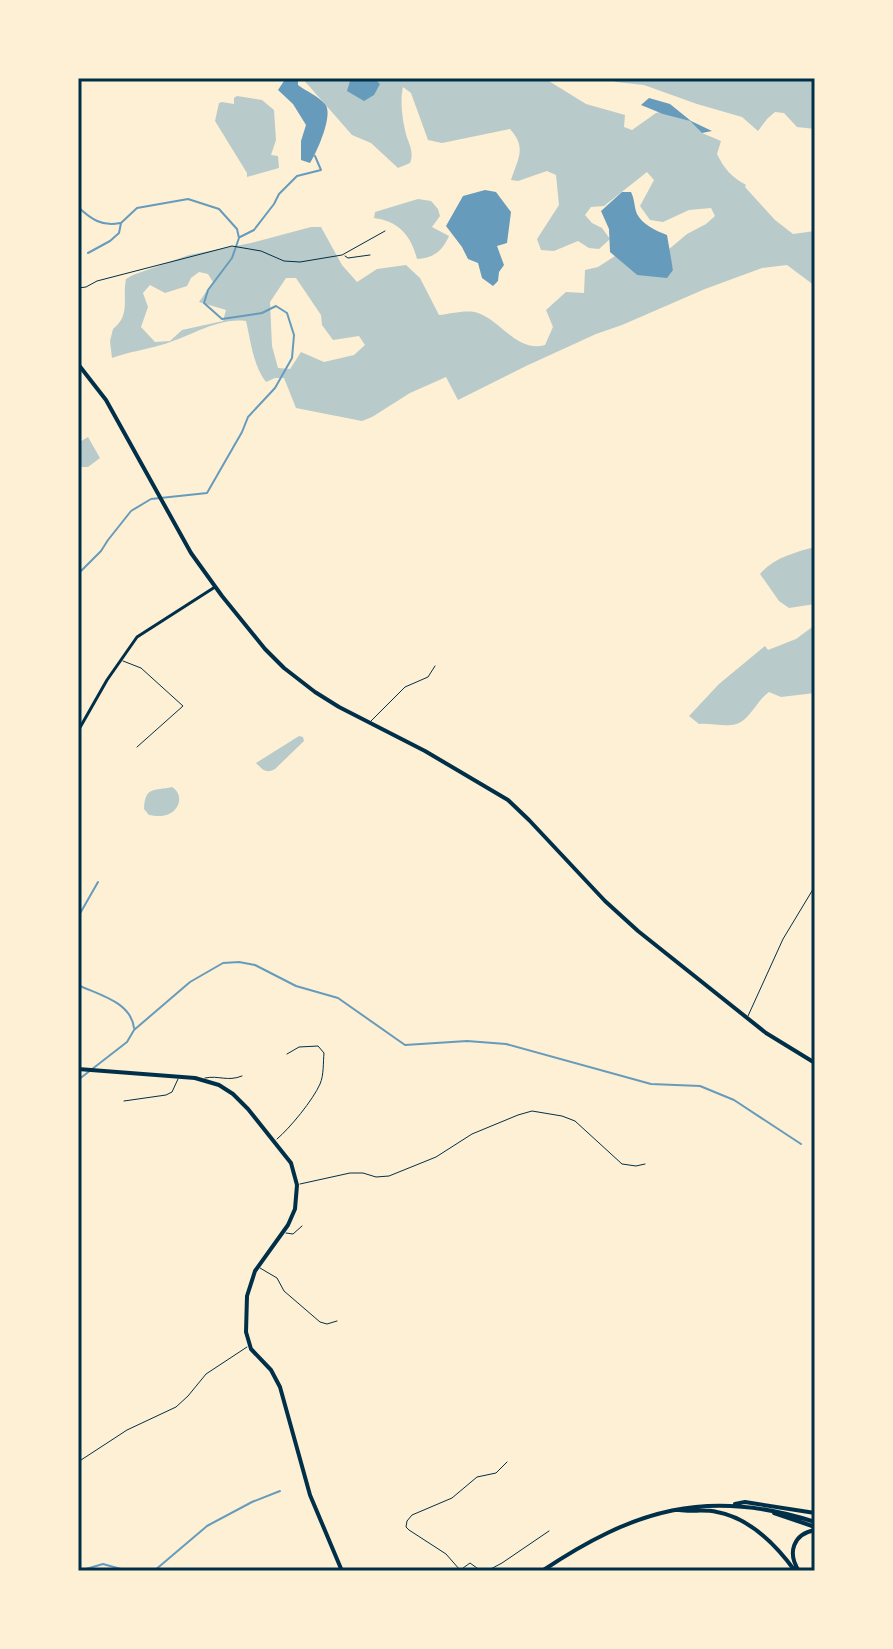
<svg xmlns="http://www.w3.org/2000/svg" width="893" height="1649" viewBox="0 0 893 1649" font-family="Lato,sans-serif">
<rect width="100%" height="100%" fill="#fdf0d5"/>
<path fill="#b9caca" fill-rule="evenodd" d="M302 78H360L350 81 380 85 374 78H544L586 104 625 115 624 127 632 130 656 113 660 112 690 121 702 133 721 141 717 154C724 169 732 177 746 185L745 187 775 220 793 234 815 231V286L787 265 762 268 705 289 622 325 596 334 526 366 458 400 446 377 410 393 372 417 362 421 296 408 284 378H275L266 382C253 365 251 342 246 321 217 317 188 338 161 345 144 350 128 352 112 358L110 341 113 329C131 315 122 299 126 279L133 275 189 255 251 243 311 227H321L342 265 357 282 377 269 406 265 420 278 439 315C450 314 467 309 478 313 501 321 518 353 545 345L553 327 546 310 566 292 584 293 585 270 598 267 615 256 637 275 673 270 668 250 687 234 706 224 715 216 711 208 689 210 663 222 650 220 640 206 654 180 647 172 604 206 591 207 585 215 592 223 602 228 610 239 599 249 589 248 578 241 554 251 541 250 537 239 559 205 556 175 547 171 518 181 511 180C518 158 527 148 510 129L442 143 428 140 411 93 403 87C400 100 402 117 405 130 407 142 415 150 410 163L398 168 371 143 352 135ZM199 272 208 274 213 282 199 302 226 310 223 321 182 330 170 341 155 342 141 327 148 307 143 293 150 285 165 293 187 286 191 278ZM286 278H296L321 315 322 325 333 340 359 336 365 345 354 355 324 362 301 352 290 369 278 368 272 346 270 302Z
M610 78H815V129L797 127 784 113 775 112 767 119 758 131 742 117 697 104 644 85 616 82Z
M237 96 262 100 274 110 276 140 271 155 278 156 279 168 247 177V173L215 121 219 103 222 102 234 104V98Z
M418 199 431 201 438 209 440 216 432 227 449 236C442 252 433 258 417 259 411 235 398 221 374 218L375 212Z
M88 437 100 458 88 467H78V443Z
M815 547V604L789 608 779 601 760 574C773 558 796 552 815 547Z
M815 625V693L781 697 769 692C756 701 748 725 731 725 720 726 710 723 699 724L689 716 719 684 765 646 768 650 796 639Z
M299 736 303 737 304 741 275 769C266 774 263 770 256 763Z
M172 787C183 794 181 808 169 814 163 817 155 816 149 815L144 809C145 786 154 791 172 787Z"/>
<path fill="#669bbc" d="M286 78H298V85C306 91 318 96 325 104 334 114 317 152 310 163L301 160V141L306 125 293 104 278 90Z
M360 78H374L380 84 374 95 364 101 347 91 350 81Z
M649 98 670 104 691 121 712 131 702 133 690 121 663 114 641 105Z
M485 190 496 192 511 212 507 243 497 246 504 265 499 272 498 281 493 286 482 278 478 263 468 259 462 247 446 226 463 196Z
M622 192H631C635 200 634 207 637 214 642 224 656 231 667 235L673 270 667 278 637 275 610 252 609 229 601 211Z"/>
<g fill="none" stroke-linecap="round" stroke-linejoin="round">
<path stroke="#669bbc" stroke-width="2" d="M78 207C91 219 102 227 120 223
M240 237 254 230 274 204 279 194 297 176 321 170 315 156
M78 574 101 551 108 540 131 511 151 499 207 493 242 432 248 417 275 388 292 358 294 335 287 313 276 306 262 313 222 319 204 303 208 290 232 258 239 238 237 229 219 209 188 199 137 208 121 223 119 233 110 241 88 253
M78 917 98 882
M78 985C99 995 131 1002 134 1028
M78 1080 127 1042 134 1030 190 982 223 963 239 962 255 965 296 986 338 998 405 1045 467 1041 506 1044 651 1084 700 1086 734 1100 801 1144
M79 1571 103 1564 128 1571
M154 1571 207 1526 252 1502 280 1491"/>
<path stroke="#003049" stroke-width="1" d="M345 256 348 258 370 255
M78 288 86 287 97 281 232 246 261 251 284 261 300 262 342 255 385 231
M123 661 141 668 183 706 137 747
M371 721 405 687 428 677 435 666
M748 1016 783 939 815 886
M205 1078C219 1075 227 1082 242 1076
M124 1101 166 1095 172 1092 178 1079
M277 1139C290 1128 313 1100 320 1084 324 1075 323 1063 324 1053L318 1046 299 1047 287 1054
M300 1184 350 1173H363L376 1177 389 1176 436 1157 472 1134 518 1115 532 1111 562 1116 575 1121 622 1164 636 1166 645 1164
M286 1233 293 1234 302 1226
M260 1268 277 1278 284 1291 320 1322 327 1324 337 1321
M78 1462 127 1430 176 1407 188 1396 206 1374 247 1347
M460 1570 446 1554 409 1530 406 1527 407 1521 412 1515 452 1498 477 1477 496 1473 507 1462
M459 1571 470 1563 481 1571
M487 1571 502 1563 549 1531"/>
<path stroke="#003049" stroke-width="3" d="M78 731 107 680 137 637 215 587"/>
<path stroke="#003049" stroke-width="4" d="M78 364 106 400 191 553 222 596 265 649 284 668 315 692 339 707 425 751 508 800 529 820 605 901 638 931 766 1033 815 1063
M78 1069 195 1078 219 1085 233 1094 248 1109 291 1163 297 1185 295 1209 288 1225 255 1271 247 1296 246 1332 251 1349 271 1370 280 1387 310 1495 342 1571"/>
<path stroke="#003049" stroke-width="4" d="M735 1504 745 1502 815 1513
M679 1510C692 1512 704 1509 717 1512 750 1518 776 1545 795 1571
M774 1513 815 1527
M542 1571C633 1510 707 1487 815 1522
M799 1571C787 1553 793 1534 815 1530"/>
</g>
<rect width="893" height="1649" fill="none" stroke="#fdf0d5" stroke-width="160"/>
<rect x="80" y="80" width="733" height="1489" fill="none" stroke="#003049" stroke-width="3"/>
</svg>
